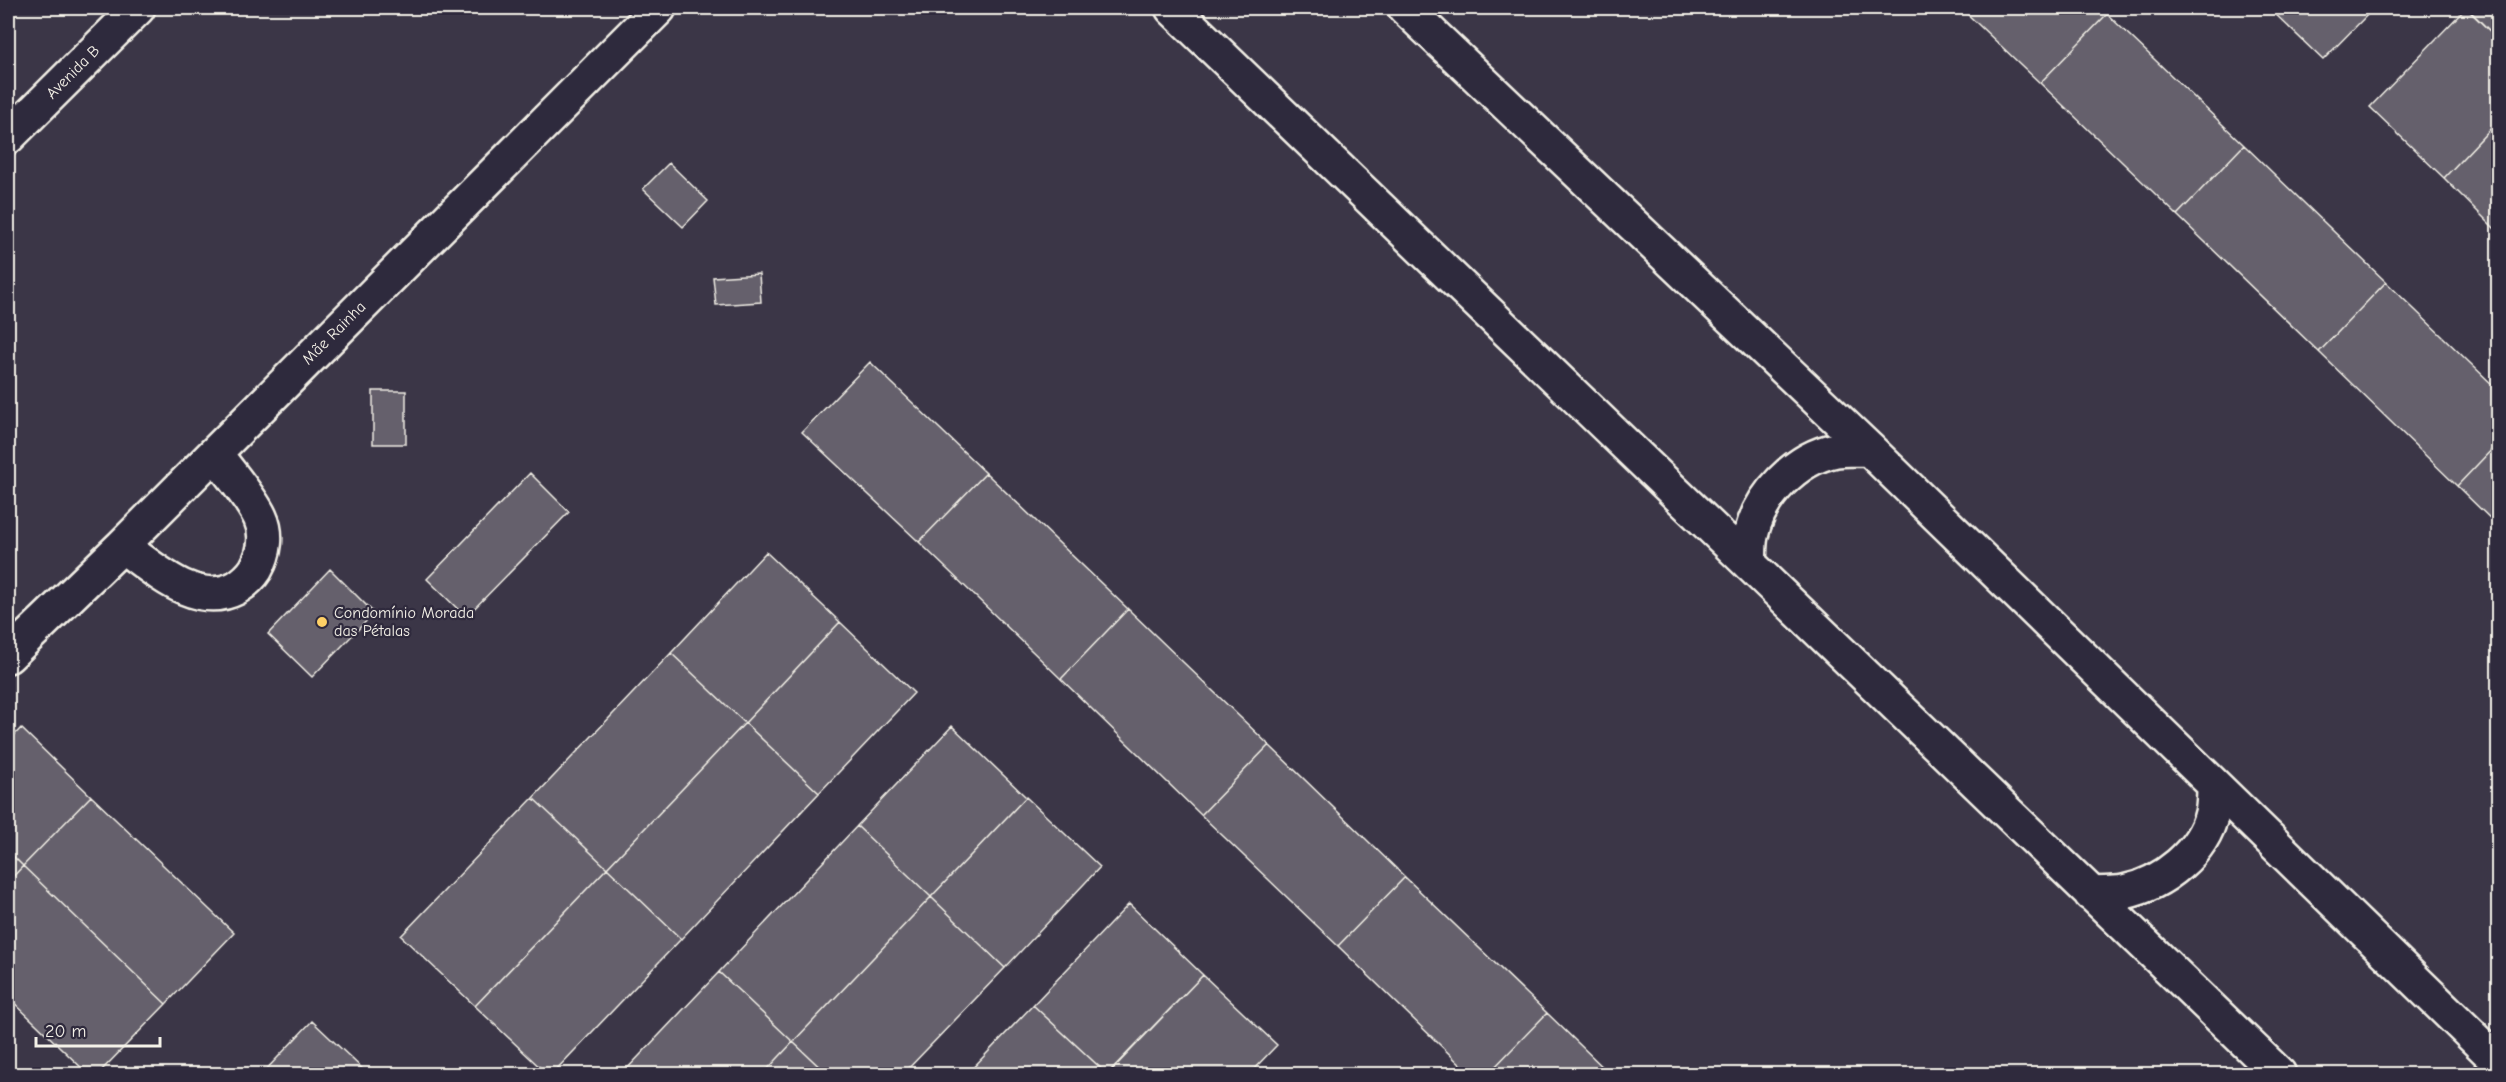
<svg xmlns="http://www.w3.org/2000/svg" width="2506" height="1082" viewBox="0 0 2506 1082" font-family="'Comic Neue',sans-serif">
<rect width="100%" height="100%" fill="#3b3647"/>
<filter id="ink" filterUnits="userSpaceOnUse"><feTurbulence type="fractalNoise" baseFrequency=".0167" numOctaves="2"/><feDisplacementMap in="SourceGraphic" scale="12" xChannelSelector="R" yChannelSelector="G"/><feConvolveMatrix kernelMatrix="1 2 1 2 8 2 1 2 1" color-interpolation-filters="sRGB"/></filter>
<g filter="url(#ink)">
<path fill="#65616c" stroke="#f4f1e8" stroke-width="1.5" d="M1961 8H2101L2107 14 2040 83Z
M2269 8H2374L2323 60Z
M2466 8 2498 39V121L2444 178 2370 107Z
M2467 8H2498V39Z
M2107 14 2244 145 2177 215 2040 83Z
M2498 121V232L2444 178Z
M2244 145 2386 282 2319 352 2177 215Z
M669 163 708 201 683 227 643 189Z
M759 274 761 302 716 305 713 277Z
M2386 282 2498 390V443L2457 486 2319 352Z
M870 362 986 473 919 542 802 432Z
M373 391H406V444H373Z
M2498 443V526L2457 486Z
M530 473 569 512 466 617 427 579Z
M986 473 1128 609 1061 679 919 542Z
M766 552 840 622 745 723 671 653Z
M330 569 374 613 312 677 268 634Z
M1128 609 1269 745 1201 815 1061 679Z
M840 622 914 693 819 793 745 723Z
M671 653 745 723 607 868 533 798Z
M745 723 819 793 681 939 607 868Z
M952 726 1026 797 931 897 857 826Z
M21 728 91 796 23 866 8 851V742Z
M1269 745 1405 877 1338 946 1201 815Z
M91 796 234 933 166 1004 23 866Z
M1026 797 1100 867 1005 968 931 897Z
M533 798 607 868 475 1006 401 936Z
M857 826 931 897 793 1042 719 972Z
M8 851 23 866 8 882Z
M23 866 166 1004 98 1074H88L8 997V882Z
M607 868 681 939 552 1074H547L475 1006Z
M1405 877 1547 1013 1488 1074H1470L1338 946Z
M931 897 1005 968 903 1074H827L793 1042Z
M1129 904 1203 975 1107 1074 1033 1005Z
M719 972 793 1042 763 1074H622Z
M1203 975 1277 1045 1249 1074H1108Z
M1033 1005 1107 1074H967Z
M1547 1013 1610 1074H1488Z
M312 1021 368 1074H262Z
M793 1042 827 1074H763Z"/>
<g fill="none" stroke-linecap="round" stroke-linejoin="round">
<defs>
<path id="street" d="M1172 8 2279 1074
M1405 8 1869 449 2498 1061
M8 137 138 8
M122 546C154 568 195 609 236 588 244 583 251 577 256 569 265 553 268 534 260 517 250 496 228 472 215 453
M1749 564C1750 555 1749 545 1751 536 1759 496 1796 458 1836 450 1846 449 1858 449 1869 449
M8 656 122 546 659 8
M2091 894C2102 893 2114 894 2124 892 2163 884 2203 852 2212 813 2214 804 2214 794 2214 785"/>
</defs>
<use href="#street" stroke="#f4f1e8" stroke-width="38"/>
<use href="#street" stroke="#2f2a3d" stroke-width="33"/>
</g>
</g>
<circle fill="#ffd166" stroke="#2f2a3d" stroke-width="2" cx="322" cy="622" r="6"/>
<g text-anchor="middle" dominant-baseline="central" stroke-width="4.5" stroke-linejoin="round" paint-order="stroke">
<g font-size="16" fill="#f4f1e8" stroke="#2f2a3d">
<text transform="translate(73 72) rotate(-45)">Avenida B</text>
<text transform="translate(334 333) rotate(-45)">Mãe Rainha</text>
</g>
<g font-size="16" fill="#f4f1e8" stroke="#2f2a3d" text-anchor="start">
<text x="334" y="613">Condomínio Morada<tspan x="334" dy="18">das Pétalas</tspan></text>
</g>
</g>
<rect width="2506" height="1082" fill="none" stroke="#2f2a3d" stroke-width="30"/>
<rect x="15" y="15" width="2476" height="1052" fill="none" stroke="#f4f1e8" stroke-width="2" filter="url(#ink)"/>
<path d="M36 1037v9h124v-9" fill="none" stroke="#f4f1e8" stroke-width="3"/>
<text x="45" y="1037" font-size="18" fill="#f4f1e8" stroke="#2f2a3d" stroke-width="4.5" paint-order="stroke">20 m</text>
</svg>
